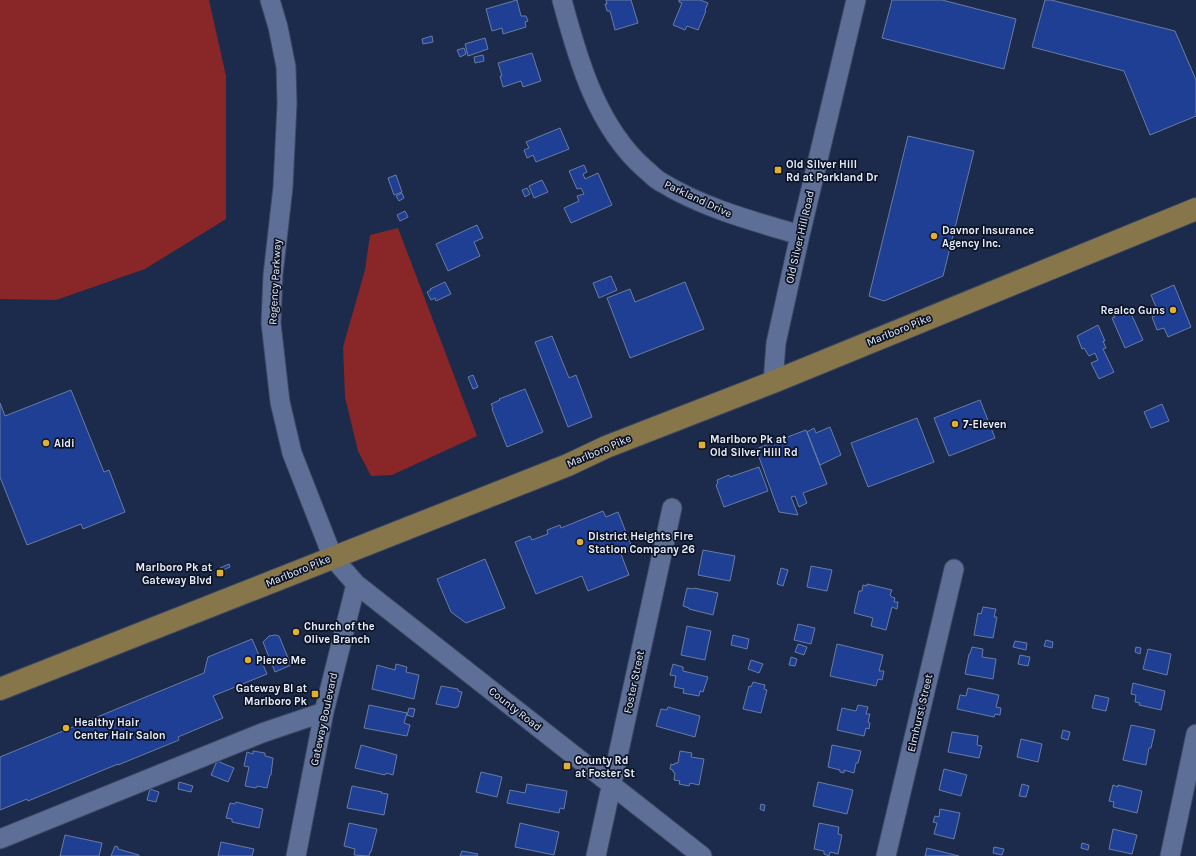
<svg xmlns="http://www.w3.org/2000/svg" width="1196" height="856" viewBox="0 0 1196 856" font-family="Karla,sans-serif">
<rect width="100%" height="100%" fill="#1c2b4c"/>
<path fill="#892627" d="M0 0H209L226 76V219L145 269 56 300 0 299Z
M398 228 477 436 392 475 371 476 358 451 345 397 343 347 365 270 370 235Z"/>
<path fill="#1e3f93" stroke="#697ca2" d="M517 0 521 16H526L528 21 525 22 526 27 503 34 502 28 492 31 486 9Z
M606 0H631L638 23 615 30 610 11H607L605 4H607Z
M679 0H700L708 3 705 10 706 11 698 30 687 26 685 30 673 25 682 3 679 2Z
M892 0H942L1016 19 1004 69 882 38Z
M1045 0H1051L1175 31 1196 80V116L1150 135 1124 71 1032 47Z
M432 36 433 42 423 44 422 39Z
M485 38 488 49 468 56 465 44Z
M464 48 466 54 460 57 457 50Z
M532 53 541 81 523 87 521 81 503 87 500 76H502L498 63Z
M483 55 484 61 475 63 474 57Z
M560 128 569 149 536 162 533 155 527 158 524 150 529 148 526 142Z
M908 136 974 151 943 276 884 301 869 296Z
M584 165 587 172 583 174 585 179 598 173 612 205 571 223 564 208 579 201 577 196 584 194 581 188 577 189 569 171Z
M396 175 402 192 394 195 388 178Z
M542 180 548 192 534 198 529 186Z
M527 188 530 194 525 197 522 190Z
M402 193 404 198 399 201 396 196Z
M405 211 408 217 400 221 397 215Z
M477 225 483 238 474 242 480 256 448 271 436 244Z
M611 276 617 290 599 298 593 283Z
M445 282 451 294 436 301 435 298 431 300 427 292 431 290 430 289Z
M685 282 704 329 630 358 607 298 630 289 635 302Z
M1174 285 1191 327 1168 337 1164 328 1157 330 1152 317 1159 314 1151 295Z
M1129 309 1143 340 1125 348 1112 318 1115 317 1112 312 1119 310 1120 312Z
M1098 325 1105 341H1103L1106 348 1103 349 1114 372 1099 379 1091 363 1098 360 1095 353 1089 356 1084 348 1082 349 1077 336Z
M552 336 569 378 576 375 592 417 568 427 535 342Z
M473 375 478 387 473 389 468 377Z
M525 389 543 432 507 447 492 409 493 408 491 404 500 400 499 399Z
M71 390 104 472 109 470 125 512 83 529 81 524 27 545 0 477V403L5 416Z
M980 400 995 438 949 456 934 418Z
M1162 404 1169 421 1151 428 1144 412Z
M917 418 934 462 868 487 851 443Z
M830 427 841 455 820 465 807 432 814 428 816 433Z
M806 430 827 484 803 493 807 503 799 507 795 496 791 497 798 515 779 512 756 449Z
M759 467 768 491 724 507 716 485 718 483 717 480 729 475 730 477Z
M603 511 606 517 618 512 633 550 621 554 629 575 588 591 582 576 536 594 515 542 530 536 532 540 548 534 547 530 560 525 561 528Z
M703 550 735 556 730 581 698 575Z
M485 559 505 608 466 623 451 612 437 579Z
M229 564 230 567 221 571 220 568Z
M811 566 832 570 827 591 807 587Z
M781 568 788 570 783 586 777 584Z
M867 584 892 590 890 595 892 597 895 598 894 602H898L897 609 892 607 886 630 871 626 873 618 854 613 859 591H862L863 585 867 586Z
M687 588 693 589 694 588 718 593 713 615 689 609V608L683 606Z
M983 607 996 609 994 617H997L993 638 974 635 978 613 981 614Z
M798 624 815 628 811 644 794 640Z
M687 626 711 631 705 660 681 655Z
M275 635 279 636 291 665 275 672 263 642 269 636Z
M733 635 749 639 747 649 731 645Z
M252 639 267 674 213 696 223 718 178 737 179 740 118 765V764L28 801 27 799 0 810V757L204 673 208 657Z
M1046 640 1053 642 1052 648 1044 646Z
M1015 641 1027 643 1026 650 1013 647Z
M798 644 807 647 804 655 795 652Z
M837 644 883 655 879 671H884L882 680 878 679 876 686 830 676Z
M972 647 983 649 982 657 996 659 993 679 965 674 969 654H970Z
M1136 647 1141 648 1140 654 1135 652Z
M1148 649 1171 654 1167 675 1143 669Z
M1020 655 1030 657 1028 666 1018 664Z
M791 657 797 659 795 666 789 665Z
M751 660 763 664 759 673 748 669Z
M396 664 407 667 406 672 419 675 414 699 372 689 377 665 395 670Z
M673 664 683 667V671L708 677 703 692 700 691 699 696 683 693 684 689 674 687 676 676 670 675Z
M753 682 765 685 764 689 767 690 761 713 743 709 749 686 751 687Z
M1133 683 1165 691 1161 710 1139 705 1140 703 1135 702 1136 695 1131 694Z
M441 686 458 689V691L462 692 458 707H456V708L436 704Z
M968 688 999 695 996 707 1001 708 1000 715 995 714 994 717 957 709 960 695 966 696Z
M1095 695 1109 698 1106 711 1092 708Z
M369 705 407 713 404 723 410 725 407 736 364 728Z
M858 705 868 707 866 714H870L868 722 870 723 869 729 866 728 864 736 837 730 842 708 856 711Z
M668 707 700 716 695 737 656 726 661 709 667 710Z
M409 708 415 709 413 717 407 715Z
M1131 725 1155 730 1151 748H1149L1146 765 1123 760Z
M1063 730 1070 732 1068 740 1061 738Z
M952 732 978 736 977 745 982 746 979 758 948 752Z
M1021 739 1042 744 1038 762 1017 757Z
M361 745 397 755 393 775 386 773 385 775 355 768Z
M832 745 861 751 858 763H856L854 773 844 770V773L840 772V770L828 767Z
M253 751 265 753V756L273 758 271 775H270L267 788 257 786 256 788 245 786 249 767 244 766 247 752 253 754Z
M680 751 692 753 691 757 704 759 699 785 690 783 689 786 679 784 680 781 674 780 675 773 673 772V770L670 769 671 764 674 765 675 763H678Z
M217 761 234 768 228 782 211 775Z
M944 769 967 775 961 796 939 790Z
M481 772 502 777 497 797 476 792Z
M179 782 193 786 191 792 178 789Z
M818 782 853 790 847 814 813 806Z
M527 784 567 791 564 809 560 808 559 813 507 803 510 790 525 793Z
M1022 784 1029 786 1026 797 1019 796Z
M1113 785 1118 787V785L1142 791 1137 813 1113 807 1114 802 1109 801Z
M352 786 382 792 381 793 388 794 384 815 347 808Z
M150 789 159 792 156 802 147 800Z
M236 802 263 809 259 828 232 822V819L226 818 230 803 235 804Z
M761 804 765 805 764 811 760 809Z
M940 809 960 813 954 839 934 834 937 823 933 822 935 816 939 817Z
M349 823 377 829 371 852H370L369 856 354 855 355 849 344 846Z
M520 823 559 832 554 855 515 847Z
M819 823 839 827 838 834 842 835 838 854 830 852 829 856 824 854V851L814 849Z
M1113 829 1137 835 1132 854 1109 849Z
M65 835 102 843 99 856H60Z
M221 842 254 849 252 856H218Z
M1082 843 1089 845 1088 850 1081 848Z
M115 846 118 847V849L139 855V856H111Z
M994 847 1004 849 1002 855 993 853Z
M927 848 959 856H925Z
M462 851 478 854 477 856H460Z"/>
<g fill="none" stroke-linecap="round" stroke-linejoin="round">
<defs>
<path id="minor" d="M270 0 278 27 286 67 287 104 283 187 273 275 271 323 280 402 292 453 333 558 356 584 702 856
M562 0C578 60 597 127 645 169 650 173 655 179 661 182 703 208 753 221 800 235
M773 382 776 343 800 235 856 0
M0 839 262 733 324 712
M296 856 324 712 356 584
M596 856 672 508
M886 856 954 569
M1170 856 1196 734"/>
<path id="major" d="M0 689 568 465 606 447 773 382 1196 209"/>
</defs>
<use href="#minor" stroke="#3b4762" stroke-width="21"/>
<use href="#major" stroke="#3b4762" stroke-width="24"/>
<use href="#minor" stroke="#5d6f96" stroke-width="19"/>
<use href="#major" stroke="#87764a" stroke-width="22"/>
</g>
<g fill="#e2af34" stroke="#0e1423" stroke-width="1.5">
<rect x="774" y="166" width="8" height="8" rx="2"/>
<circle cx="934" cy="236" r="4"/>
<circle cx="1173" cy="310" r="4"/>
<circle cx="955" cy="424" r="4"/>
<circle cx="46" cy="443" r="4"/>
<rect x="698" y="441" width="8" height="8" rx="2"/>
<circle cx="580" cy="542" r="4"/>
<rect x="216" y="569" width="8" height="8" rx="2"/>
<circle cx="296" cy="632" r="4"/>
<circle cx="248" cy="660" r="4"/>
<rect x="311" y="690" width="8" height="8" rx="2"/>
<circle cx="66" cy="728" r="4"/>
<rect x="563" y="762" width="8" height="8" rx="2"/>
</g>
<g text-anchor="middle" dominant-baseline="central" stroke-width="3.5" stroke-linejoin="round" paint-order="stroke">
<g font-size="11" font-weight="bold" fill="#e4edff" stroke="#0e1423" text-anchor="start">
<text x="786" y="164">Old Silver Hill<tspan x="786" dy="13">Rd at Parkland Dr</tspan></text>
<text x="942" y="230">Davnor Insurance<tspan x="942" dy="13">Agency Inc.</tspan></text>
<text x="1165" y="310" text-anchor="end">Realco Guns</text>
<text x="963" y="424">7-Eleven</text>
<text x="710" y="439">Marlboro Pk at<tspan x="710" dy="13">Old Silver Hill Rd</tspan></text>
<text x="54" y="443">Aldi</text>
<text x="588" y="536">District Heights Fire<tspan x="588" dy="13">Station Company 26</tspan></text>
<text x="212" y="567" text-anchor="end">Marlboro Pk at<tspan x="212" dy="13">Gateway Blvd</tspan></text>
<text x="304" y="626">Church of the<tspan x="304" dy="13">Olive Branch</tspan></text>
<text x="256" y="660">Pierce Me</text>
<text x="307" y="688" text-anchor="end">Gateway Bl at<tspan x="307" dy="13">Marlboro Pk</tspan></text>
<text x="74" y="722">Healthy Hair<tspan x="74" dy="13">Center Hair Salon</tspan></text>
<text x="575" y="760">County Rd<tspan x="575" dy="13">at Foster St</tspan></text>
</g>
<g font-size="11" fill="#e4edff" stroke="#0e1423">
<text transform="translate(698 199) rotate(25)">Parkland Drive</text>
<text transform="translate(800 237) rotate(-77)">Old Silver Hill Road</text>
<text transform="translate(275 282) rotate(-87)">Regency Parkway</text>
<text transform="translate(899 330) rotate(-22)">Marlboro Pike</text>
<text transform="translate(599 451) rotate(-23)">Marlboro Pike</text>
<text transform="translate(298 571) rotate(-22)">Marlboro Pike</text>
<text transform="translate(634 682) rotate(-78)">Foster Street</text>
<text transform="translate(515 709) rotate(38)">County Road</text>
<text transform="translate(920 713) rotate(-77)">Elmhurst Street</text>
<text transform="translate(324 719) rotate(-78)">Gateway Boulevard</text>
</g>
</g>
</svg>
